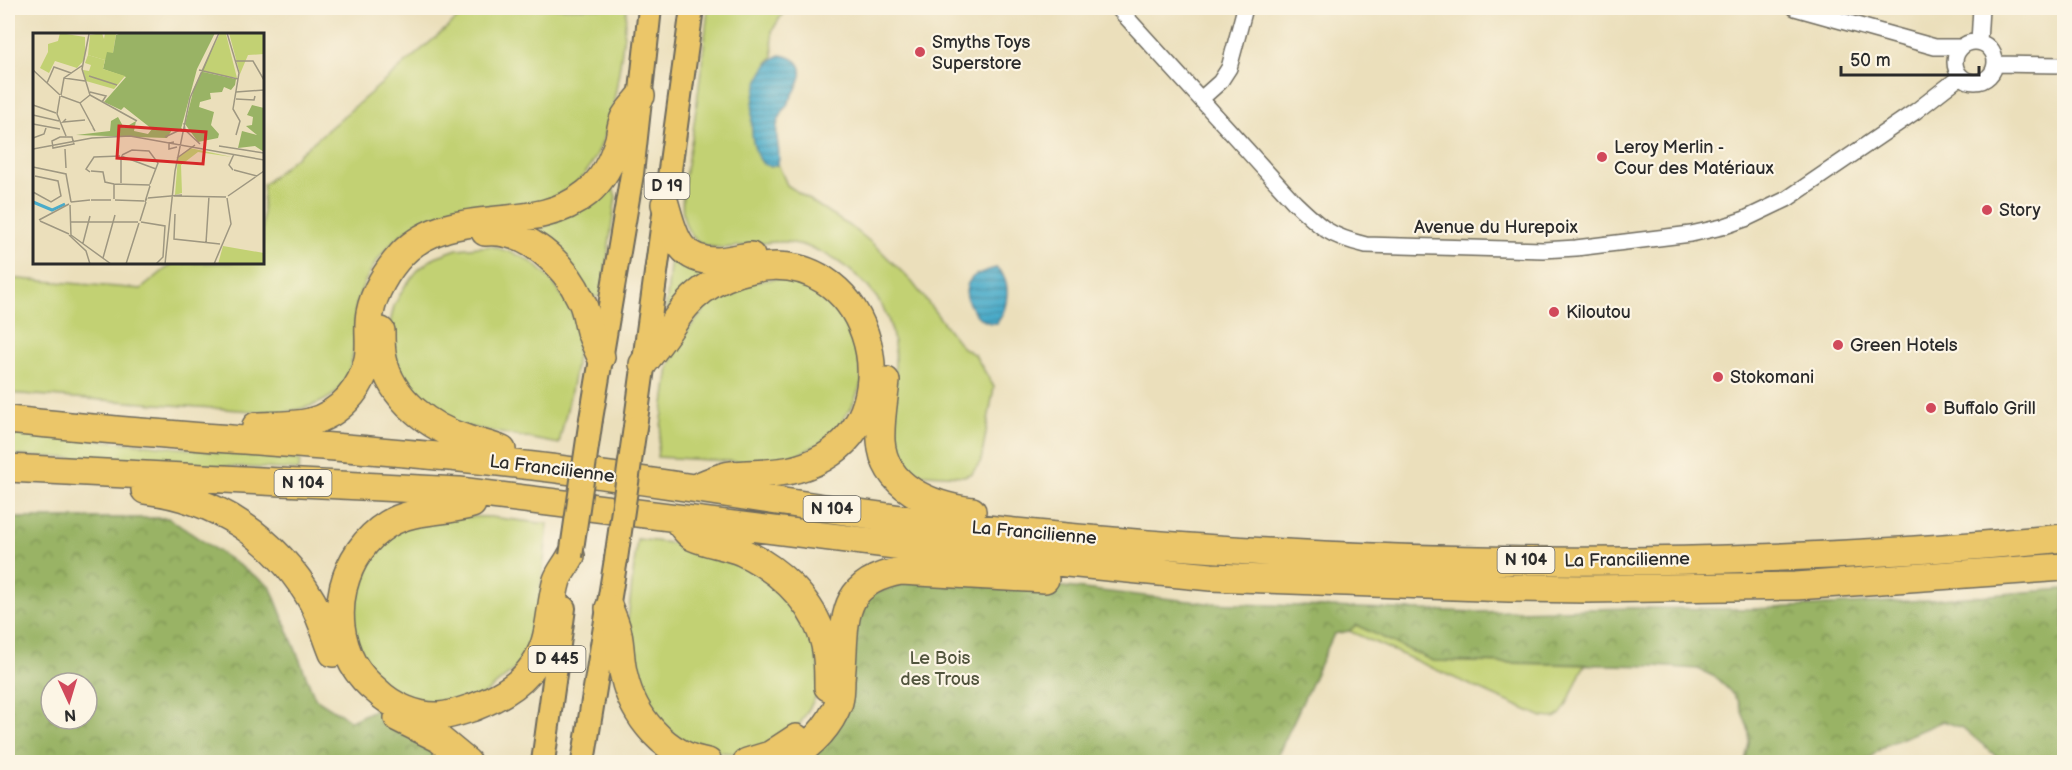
<svg xmlns="http://www.w3.org/2000/svg" width="2072" height="770" viewBox="0 0 2072 770" font-family="'Balsamiq Sans',sans-serif">
<defs>
<pattern id="forest-crowns" width="20" height="18" patternUnits="userSpaceOnUse" patternTransform="scale(1.5)"><rect width="20" height="18" fill="#99b365"/><path d="M2 6a3 3 0 1 1 6 0M12 15a3 3 0 1 1 6 0" fill="none" stroke="#7d9253"/></pattern>
<pattern id="water-rules" width="6" height="5" patternUnits="userSpaceOnUse" patternTransform="scale(1.5)"><rect width="6" height="5" fill="#4aabc9"/><path d="M0 2.5h6" fill="none" stroke="#3e8ba3"/></pattern>
</defs>
<rect width="100%" height="100%" fill="#fcf5e5"/>
<filter id="ink" filterUnits="userSpaceOnUse"><feTurbulence type="fractalNoise" baseFrequency=".0167" numOctaves="2"/><feDisplacementMap in="SourceGraphic" scale="12" xChannelSelector="R" yChannelSelector="G"/><feConvolveMatrix kernelMatrix="1 2 1 2 8 2 1 2 1" color-interpolation-filters="sRGB"/></filter>
<filter id="wash" filterUnits="userSpaceOnUse"><feTurbulence type="fractalNoise" baseFrequency=".008" numOctaves="4" result="noise"/><feDisplacementMap in="SourceGraphic" scale="24" xChannelSelector="R" yChannelSelector="G"/><feGaussianBlur stdDeviation="1.35" result="paint"/><feColorMatrix in="noise" values="0 0 0 0 0 0 0 0 0 0 0 0 0 0 0 0 0 1.4 0 .05"/><feComposite in="paint" operator="in"/></filter>
<g filter="url(#wash)">
<rect width="100%" height="100%" fill="#ebdfbb"/>
<path fill="#c2d173" stroke="#767e4f" stroke-width="1.5" d="M470 8H627C621 56 615 150 576 183 550 205 519 209 487 210 455 211 418 217 394 241 377 257 361 284 356 307 354 318 355 332 354 343 351 395 328 404 281 413L8 393V278L141 289 173 263 262 262 263 185Z
M708 8H786L772 31 773 57 768 62 771 167 778 164 787 185 857 231 879 249 912 282 962 347 975 355 994 387 981 461 972 473 964 476 906 473C902 466 896 457 895 449 886 398 910 344 877 298 857 271 822 246 787 242 751 238 693 270 683 215 680 195 688 158 692 138 698 95 704 51 708 8Z
M612 187 616 196 602 294 595 298 587 294 541 241V229Z
M491 246C503 250 519 254 530 261 549 274 573 306 577 329 581 362 566 410 559 444L443 422 403 385 389 328 394 306 405 286 418 270 435 257 457 249Z
M671 256 709 271 670 309 666 308Z
M786 277 823 293 854 327 862 382 853 404 840 425 822 442 803 452 788 458 761 463 657 457 669 367 683 336 714 298 739 284Z
M8 431 300 460 299 470 8 455Z
M445 516 490 517 548 524 539 607 530 644 519 666 483 695 435 705 389 690 362 661 346 616 377 545 394 528Z
M637 539 688 545 751 570 779 589 801 613 814 639 819 672 817 695 800 724 769 744 741 754 707 751 677 737 653 715 637 688 627 628Z
M1356 625 1433 661 1585 665C1577 676 1567 712 1557 717 1552 719 1548 717 1542 717L1349 631Z"/>
<path fill="url(#forest-crowns)" stroke="#626f48" stroke-width="1.5" fill-rule="evenodd" d="M8 518H168L270 586 315 698 351 721 376 709 404 720 467 762H8ZM51 683H87V719H51Z
M932 572 1207 603 1478 612 1632 608 1752 609 1929 600 2064 589V762H2003L1963 728 1943 721 1886 745 1864 762H1745L1749 743V731L1738 701 1728 689 1715 677 1698 669 1655 666 1433 661 1356 625 1349 631 1334 634 1278 755 1287 762H783L824 730 849 603Z"/>
<path fill="url(#water-rules)" stroke="#3a6b7a" stroke-width="1.5" d="M781 55C825 63 785 101 778 122 773 135 782 150 778 164L771 167 763 164C761 161 757 156 756 152 746 128 752 64 781 55Z
M996 268C1013 279 1008 309 997 323 977 327 954 291 974 276 980 272 989 270 996 268Z"/>
</g>
<g filter="url(#ink)">
<g fill="none" stroke-linecap="round" stroke-linejoin="round">
<defs>
<path id="street" d="M1118 8 1294 202C1321 228 1329 236 1366 245L1543 250 1576 248 1691 234 1722 227 1745 219 1787 199 1916 111 1961 76
M1795 8 1935 47H1961
M1955 62a20 20 0 1 1 40 0a20 20 0 1 1-40 0Z
M1979 42 1981 8
M1995 64 2064 65
M1201 99 1220 82 1229 68 1245 8"/>
<path id="primary" d="M591 419 632 174 650 8
M635 427 692 8
M543 762 564 608
M583 762 616 559"/>
<path id="highway" d="M665 204C674 235 678 261 717 261 728 261 740 257 751 256
M485 232C526 228 565 264 581 300 586 309 587 321 590 331 593 340 597 348 601 357
M381 331C381 340 381 350 383 359 391 399 430 428 467 439 479 443 490 445 502 450
M643 364C651 354 658 345 665 335 677 318 685 303 703 290 718 279 734 273 752 269 866 243 915 405 823 458 791 476 766 472 731 475 721 476 710 482 701 485
M886 381C884 400 880 421 881 441 884 488 932 506 972 511
M8 420C180 438 353 445 524 465 676 482 825 512 977 528 1337 567 1703 573 2064 538
M256 426C274 425 293 426 310 422 340 414 362 389 368 359 371 344 367 328 370 313 374 292 387 270 402 254 452 202 533 237 587 193 604 179 613 160 619 139 620 133 621 124 624 118 628 110 636 103 641 96
M8 468 459 491 943 551 1211 577 1509 588 1586 589 1796 586 2064 567
M145 490C216 498 276 538 312 601 321 617 326 636 333 653
M472 504C445 513 414 508 388 524 342 552 327 617 353 664 359 674 368 684 377 691 392 706 417 717 439 716 451 715 462 711 474 707 492 700 514 689 527 674 554 643 547 614 557 580 560 572 567 564 571 556
M680 524C684 528 688 534 693 537 708 544 726 545 742 552 776 568 808 596 821 632 828 649 828 669 828 687
M609 608C612 616 617 626 618 634 621 648 620 662 624 676 633 716 665 756 708 762
M398 718 438 738 467 762
M747 762 770 755 796 738
M783 762C807 749 829 729 839 702 841 695 841 686 841 679 847 626 834 583 901 571L1045 579"/>
</defs>
<use href="#street" stroke="#6e6a5d" stroke-width="18"/>
<use href="#primary" stroke="#6e6a5d" stroke-width="26"/>
<use href="#highway" stroke="#6e6a5d" stroke-width="30"/>
<use href="#street" stroke="#fff" stroke-width="15"/>
<use href="#primary" stroke="#ebc669" stroke-width="22"/>
<use href="#highway" stroke="#ebc669" stroke-width="27"/>
<defs>
<path id="primary-bridge" d="M571 556 591 419
M616 559 635 427"/>
</defs>
<use href="#primary-bridge" stroke="#6e6a5d" stroke-width="26" stroke-linecap="butt"/>
<use href="#primary-bridge" stroke="#ebc669" stroke-width="22"/>
</g>
</g>
<g fill="#d1495b" stroke="#fcf5e5" stroke-width="2">
<circle cx="920" cy="52" r="6"/>
<circle cx="1602" cy="157" r="6"/>
<circle cx="1987" cy="210" r="6"/>
<circle cx="1554" cy="312" r="6"/>
<circle cx="1838" cy="345" r="6"/>
<circle cx="1718" cy="377" r="6"/>
<circle cx="1931" cy="408" r="6"/>
</g>
<g text-anchor="middle" dominant-baseline="central" stroke-width="4.5" stroke-linejoin="round" paint-order="stroke">
<g fill="#fcf5e5" stroke="#6a6863" stroke-width="1.5">
<rect x="644.5" y="173" width="45" height="26" rx="4.5"/>
<rect x="274.5" y="470" width="57" height="26" rx="4.5"/>
<rect x="803.5" y="496" width="57" height="26" rx="4.5"/>
<rect x="1497.5" y="547" width="57" height="26" rx="4.5"/>
<rect x="528.5" y="646" width="57" height="26" rx="4.5"/>
</g>
<g font-size="16" font-weight="bold" fill="#2b2b2b">
<text x="667" y="186">D 19</text>
<text x="303" y="483">N 104</text>
<text x="832" y="509">N 104</text>
<text x="1526" y="560">N 104</text>
<text x="557" y="659">D 445</text>
</g>
<g font-size="18" fill="#2b2b2b" stroke="#fcf5e5" text-anchor="start">
<text x="932" y="42">Smyths Toys<tspan x="932" dy="21">Superstore</tspan></text>
<text x="1614" y="147">Leroy Merlin -<tspan x="1614" dy="21">Cour des Matériaux</tspan></text>
<text x="1999" y="210">Story</text>
<text x="1566" y="312">Kiloutou</text>
<text x="1850" y="345">Green Hotels</text>
<text x="1730" y="377">Stokomani</text>
<text x="1943" y="408">Buffalo Grill</text>
</g>
<g font-size="18" fill="#2b2b2b" stroke="#fcf5e5">
<text x="1496" y="227">Avenue du Hurepoix</text>
<text transform="translate(552 469) rotate(7)">La Francilienne</text>
<text transform="translate(1034 533) rotate(5)">La Francilienne</text>
<text transform="translate(1627 560) rotate(-1)">La Francilienne</text>
</g>
<g font-size="18" fill="#51543d" stroke="#fcf5e5">
<text x="940" y="658">Le Bois<tspan x="940" dy="21">des Trous</tspan></text>
</g>
</g>
<g transform="translate(33 33)">
<rect width="231" height="231" fill="#ebdfbb"/>
<path d="M27 0 52 4V26L44 35 22 28 16 40 7 35 15 19V11L25 8ZM69 0 71 6 72 0H89L83 1 80 20 72 27 55 22 57 2ZM187 0 193 1 204 45 169 39ZM196 0 231 1V21L215 22 207 41ZM157 115 199 124 165 119 148 132 149 160 142 162 145 124ZM190 213 231 220V231H185Z" fill="#c2d173"/>
<path d="M89 0H182L164 36 148 96 139 97 134 105 43 102 77 98 78 88 85 84 91 95 103 88 101 98 115 101 119 96 91 74 88 77 71 69 93 44 70 36 74 19 80 20 83 2ZM185 3 170 39 203 46 202 52 198 57 191 54 189 59 177 60 178 66 167 69 166 74 181 79 178 92 186 101 185 105 165 109 152 91 161 55ZM219 72 231 75V119L222 113 205 115 209 98 224 102 213 93 219 92 220 84 214 82Z" fill="#99b365"/>
<path d="M55 22 72 27 70 36 92 43 81 56 53 48 50 37 56 38 58 32 52 30Z" fill="#c2d173"/>
<path fill="none" stroke="#4aabc9" stroke-width="3" d="M0 169 19 177 32 171"/>
<path fill="none" stroke="#9e9781" stroke-width="1.5" d="M36 0H59M194 0 206 40 200 76 207 88 203 102M56 1 49 36 57 62M203 28H220L231 47M0 37 27 62M166 37 205 46M56 43 84 52M31 45 52 48M14 50 21 34 38 40M57 59 73 63 69 69M203 59 231 57M28 62 31 45 50 32M57 62 104 88M27 63 24 81 33 103M28 63 47 70 57 62M203 66 221 67 222 63M47 70 62 98 60 95M0 72 23 80M0 82 26 88M33 86 30 89 52 87M151 90 152 97 167 111M0 91 27 96M27 104H39L41 111 20 115 19 108ZM132 104 149 96M0 105 11 101 13 95M141 109 136 110V116L144 114M186 113 231 120M0 116 59 105 97 103 231 127M32 116 33 135M89 122 99 117 116 118 125 130 117 151M88 123 123 136M88 124V150M144 125 162 112M0 134 33 141 38 169M200 137 196 132 201 121M201 137 224 143M58 138 70 139 72 149 81 151M57 139 53 136 61 124 87 123M0 159 18 169 28 163 25 148 2 143M141 163 193 164M195 163 231 138M114 165 112 169 117 153M115 165 149 162M81 166V151L117 152M58 167H78M82 167 111 168M38 169 57 167M37 172 38 203M142 181 141 206 187 211M6 187 36 171M7 188 36 201M107 188 113 169M37 189H105M108 189 132 193 130 224 123 231M36 202 53 218 57 231M38 202 78 231M50 210 57 183M173 210 176 163M70 225 82 182M93 231 106 190M132 231 142 138 157 65 186 0M181 231 198 191 194 165"/>
<path fill="#d62828" fill-opacity="0.15" stroke="#d62828" stroke-width="3" d="M86 93 173 99 170 131 84 125Z"/>
<rect width="231" height="231" fill="none" stroke="#2b2b2b" stroke-width="3"/>
</g>
<rect width="2072" height="770" fill="none" stroke="#fcf5e5" stroke-width="30"/>
<g transform="translate(69 701) rotate(176)"><circle r="28" fill="#fcf5e5" stroke="#a8a49b" stroke-width="1.5"/>
<path d="M0-4.5L10 22L0 15L-10 22Z" fill="#d1495b"/>
<text y="-9" font-size="16" font-weight="bold" text-anchor="middle" fill="#2b2b2b">N</text>
</g>
<path d="M1841 66v9h138v-9" fill="none" stroke="#2b2b2b" stroke-width="3"/>
<text x="1850" y="66" font-size="18" fill="#2b2b2b" stroke="#fcf5e5" stroke-width="4.5" paint-order="stroke">50 m</text>
</svg>
